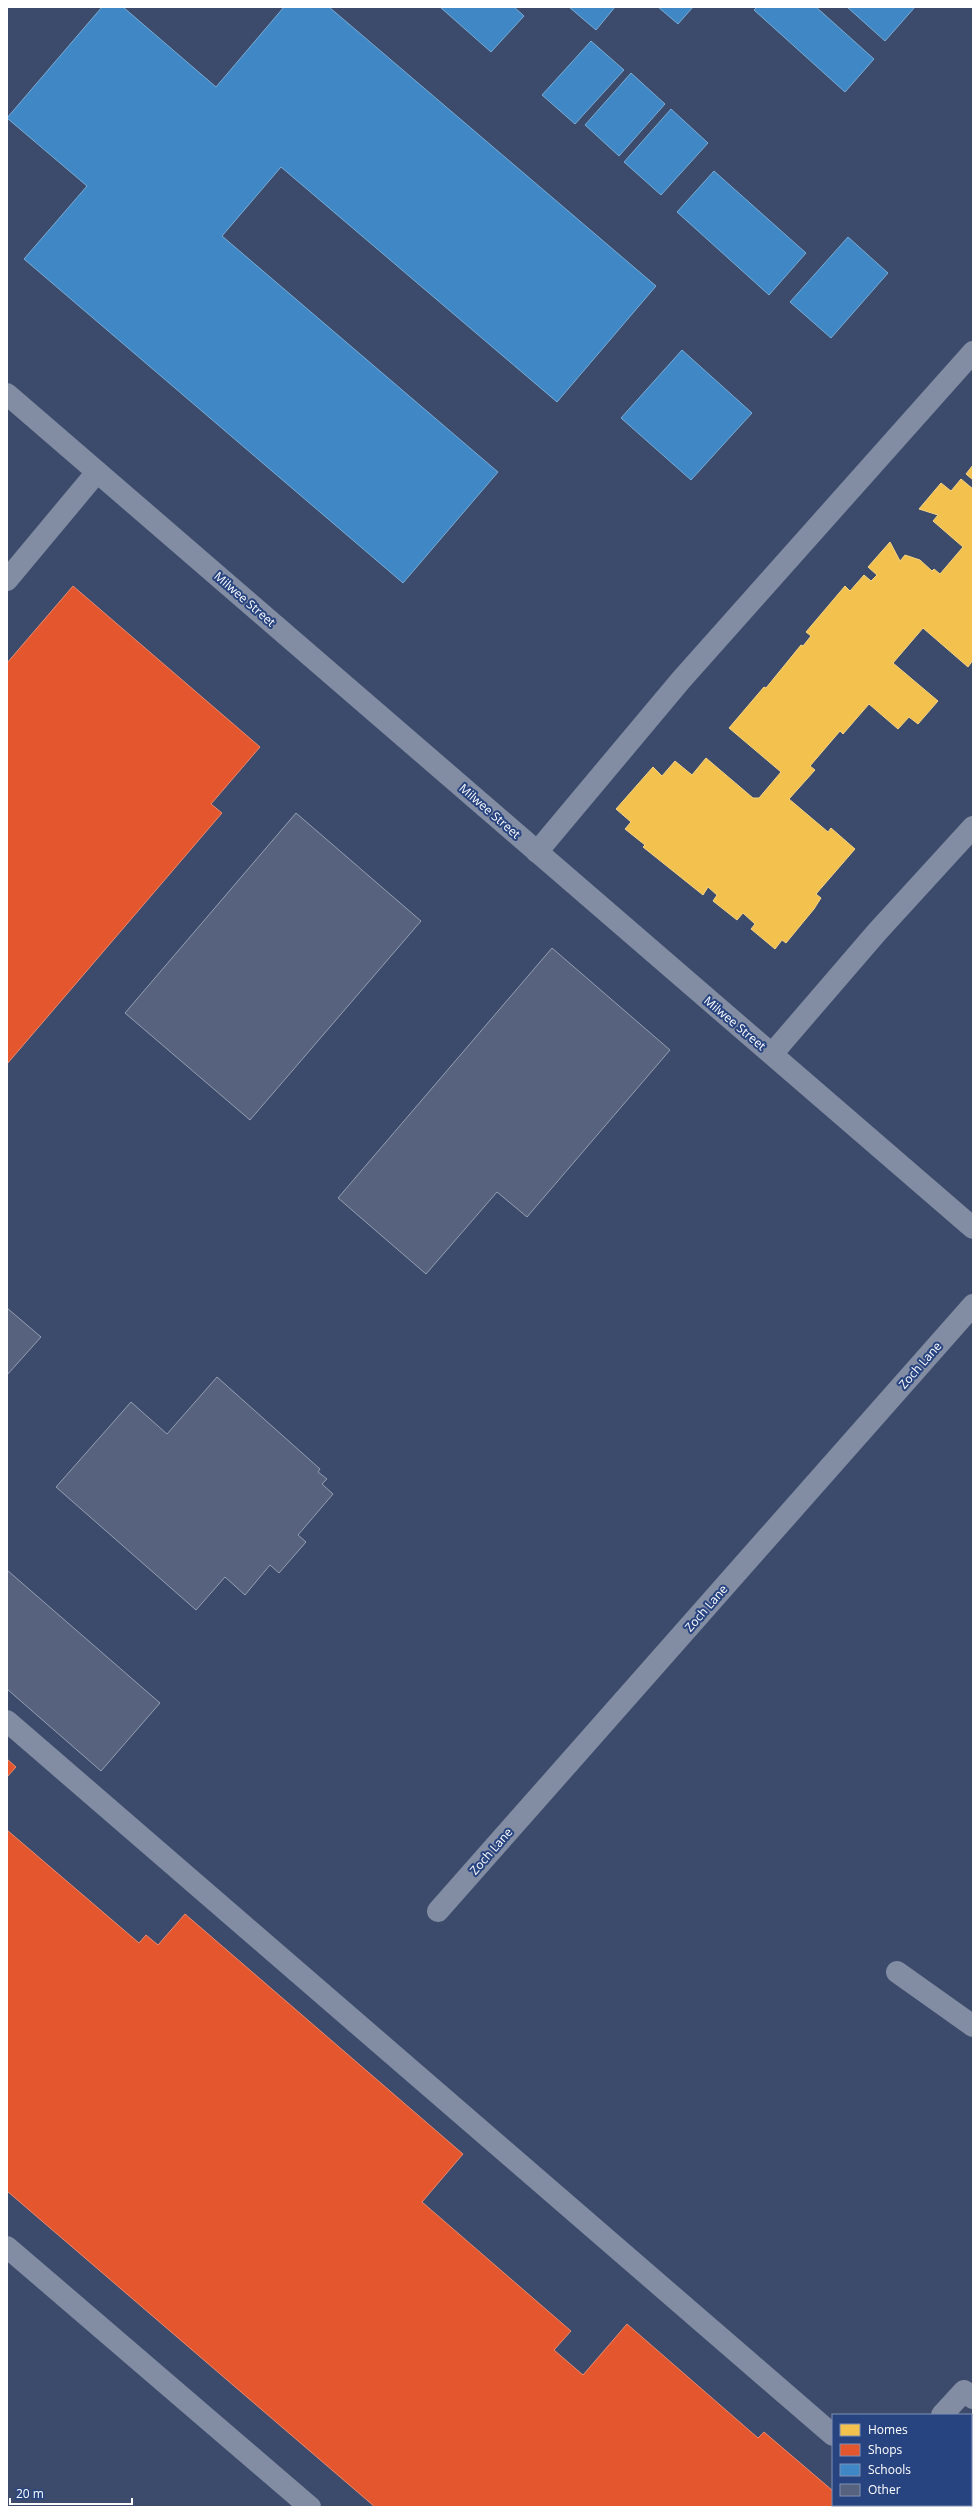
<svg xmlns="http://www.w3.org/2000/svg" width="980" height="2514" viewBox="0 0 980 2514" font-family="'Open Sans',sans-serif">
<rect width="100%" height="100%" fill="#3c4b6c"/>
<path fill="#f2c14e" stroke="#f6d483" d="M973 465V480L966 474Z
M961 479 973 489V660L968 667 923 628 893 663 938 701 918 724 909 717 898 729 869 704 843 734 840 731 810 766 815 770 789 799 828 832 831 828 855 849 816 894 821 898 814 909 786 943 782 940 775 949 751 929 755 924 743 913 737 920 713 901 717 895 708 887 703 895 643 847 645 845 625 829 631 822 616 809 653 767 662 776 675 761 692 775 706 758 753 798H759L781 772 729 728 764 687 766 688 801 645 803 646 811 636 806 632 845 586 850 591 864 575 871 581 877 575 868 567 890 542 900 561 905 555 920 560 932 571 934 569 940 574 963 547 933 521 938 515 919 509 941 483 951 491Z"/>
<path fill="#e4572e" stroke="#ec896d" d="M73 586 260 747 211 804 222 813 7 1064V663Z
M7 1759 16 1767 7 1777Z
M7 1830 139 1943 146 1935 158 1945 185 1914 463 2154 422 2202 571 2331 554 2350 583 2375 627 2324 758 2438 764 2432 833 2491V2505L851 2507H375L7 2191Z
M973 2491V2507H959L971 2505Z
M908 2505H931L933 2507H906Z"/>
<path fill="#3f88c5" stroke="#79acd6" d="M102 7H123L216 87 284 7H329L656 286 557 402 281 167 222 236 498 472 403 583 24 259 87 186 7 118Z
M440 7H514L524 16 491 52Z
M569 7H615L596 30Z
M658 7H693L678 24Z
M757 7H816L874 59 845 92 754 10Z
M847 7H915L885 41Z
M591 41 624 70 575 124 542 95Z
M631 73 665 104 619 156 585 125Z
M671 109 708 143 661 195 624 162Z
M714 171 806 253 769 295 677 212Z
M848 237 888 273 831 338 790 302Z
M682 350 752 413 691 480 621 418Z"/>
<path fill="#57637e" stroke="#959eb1" d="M296 813 421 921 250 1120 125 1013Z
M552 948 670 1050 527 1217 497 1192 426 1274 338 1198Z
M7 1308 41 1337 7 1375Z
M217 1377 320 1469 318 1472 327 1479 322 1484 333 1494 298 1535 306 1542 279 1573 270 1565 245 1595 225 1577 196 1610 56 1487 131 1402 167 1434Z
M7 1570 160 1703 101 1771 7 1689Z"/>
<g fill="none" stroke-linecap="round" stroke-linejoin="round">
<path stroke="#828ca2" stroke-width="22" d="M7 580 97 472
M537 852 681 680 973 352
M772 1054 877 932 973 827
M7 1721 833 2435
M897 1972 973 2026
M7 2247 310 2507
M942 2415 964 2391 973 2398"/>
<path stroke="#828ca2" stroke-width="22" d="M7 394 973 1228
M438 1911 973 1305"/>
</g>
<g text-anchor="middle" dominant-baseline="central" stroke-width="4" stroke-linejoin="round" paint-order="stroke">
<g font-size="12" fill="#fff" stroke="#284480">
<text transform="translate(245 599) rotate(41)">Milwee Street</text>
<text transform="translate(490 811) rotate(41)">Milwee Street</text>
<text transform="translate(735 1023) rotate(40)">Milwee Street</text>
<text transform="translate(920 1365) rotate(-49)">Zoch Lane</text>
<text transform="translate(706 1608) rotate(-49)">Zoch Lane</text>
<text transform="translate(491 1851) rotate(-49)">Zoch Lane</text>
</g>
</g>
<rect width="980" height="2514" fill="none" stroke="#ffffff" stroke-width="16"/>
<rect x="832" y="2414" width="140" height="92" fill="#284480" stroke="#7e8fb3"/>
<rect x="840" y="2424" width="20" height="12" fill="#f2c14e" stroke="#7e8fb3"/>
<text x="868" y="2434" font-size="12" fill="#ffffff">Homes</text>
<rect x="840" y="2444" width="20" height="12" fill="#e4572e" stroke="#7e8fb3"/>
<text x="868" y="2454" font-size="12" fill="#ffffff">Shops</text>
<rect x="840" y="2464" width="20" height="12" fill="#3f88c5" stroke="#7e8fb3"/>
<text x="868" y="2474" font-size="12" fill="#ffffff">Schools</text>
<rect x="840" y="2484" width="20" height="12" fill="#57637e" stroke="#7e8fb3"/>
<text x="868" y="2494" font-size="12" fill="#ffffff">Other</text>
<path d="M10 2498v6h122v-6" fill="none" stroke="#ffffff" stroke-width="2"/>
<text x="16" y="2498" font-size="12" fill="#ffffff" stroke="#284480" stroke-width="3" paint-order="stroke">20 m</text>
</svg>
